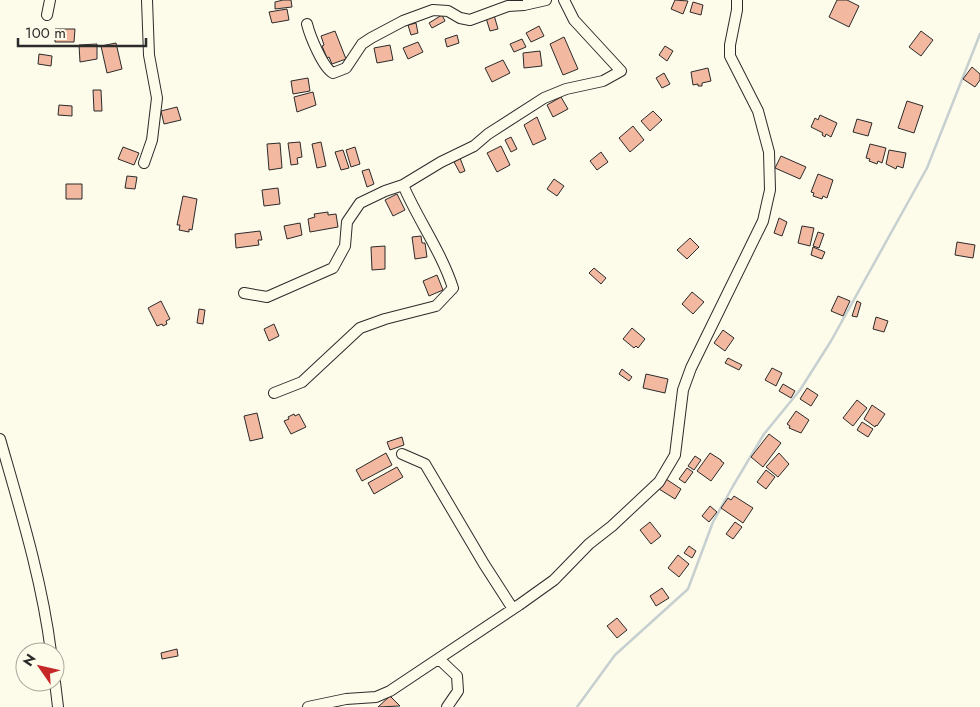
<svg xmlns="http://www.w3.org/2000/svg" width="980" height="707" viewBox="0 0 980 707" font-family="Jost,sans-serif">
<rect width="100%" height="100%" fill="#fdfbea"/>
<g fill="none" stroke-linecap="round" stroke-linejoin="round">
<path stroke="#c7d0d0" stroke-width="2.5" d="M577 707 615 655 688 589 713 522 733 486 764 434 800 390 831 341 927 168 980 34"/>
</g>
<path fill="#f2b8a0" stroke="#2b2b2b" d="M283 0H291L292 7 275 9V2Z
M675 0 688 1 683 14 671 9Z
M837 0H847L859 6 849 27 829 17Z
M693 2 703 5 701 15 690 12Z
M287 9 289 20 272 23 269 12Z
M442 15 445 21 432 28 429 23Z
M494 15 498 29 490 31 486 18Z
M416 23 418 33 411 35 408 25Z
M539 26 544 36 531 42 526 33Z
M55 29H75L74 42H55Z
M335 31 346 59 332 64 329 57 327 58 322 46 324 45 321 36Z
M921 31 933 40 921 56 909 47Z
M457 35 459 43 447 47 445 39Z
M564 37 578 69 563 75 550 44Z
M522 39 526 47 514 52 510 44Z
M418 42 423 52 408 59 403 48Z
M116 43 122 69 107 73 101 46Z
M97 44V59L80 62 79 45Z
M390 45 393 60 377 63 374 48Z
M665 46 673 51 667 61 659 55Z
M540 51 542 66 524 68 523 53Z
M39 54 52 56 51 66 38 64Z
M503 60 510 73 492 82 485 68Z
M972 67 980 74V80L975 87 963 79Z
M708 68 711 81 702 83V86H698V84L693 85 691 72Z
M664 73 670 84 662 88 656 78Z
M308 78 310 91 293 94 291 81Z
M93 90H101L102 111H94Z
M313 92 316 105 297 112 294 97Z
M561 97 568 109 553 117 547 105Z
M907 101 923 106 914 133 898 128Z
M59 105 72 106V116L58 115Z
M177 107 181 120 164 124 161 111Z
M653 111 662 120 650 131 641 121Z
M820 115 837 123 831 137 826 134 825 137 822 135 823 133 811 127 815 118 818 120Z
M537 117 546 139 533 145 524 125Z
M857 119 872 123 868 136 853 132Z
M633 126 644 140 630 152 619 138Z
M511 137 517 149 511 152 505 140Z
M300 142 302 157 297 158 298 164 291 165 288 143Z
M321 142 326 166 317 168 312 144Z
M280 143 282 168 269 170 267 144Z
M870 144 886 148 882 163 878 161 877 164 869 161 870 159 866 158Z
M501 146 510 165 497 172 487 153Z
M123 147 139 153 134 165 118 159Z
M355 147 360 164 351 167 346 150Z
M343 150 349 168 341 170 335 152Z
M889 150 906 153 903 168 897 166 896 169 886 164Z
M601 152 608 162 597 170 590 161Z
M781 156 806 167 800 179 775 168Z
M460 158 465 171 460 173 454 162Z
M369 169 374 184 367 187 362 171Z
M818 174 833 180 827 198 823 196 822 199 813 196 814 193 811 192Z
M127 176 137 177 135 189 125 188Z
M554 179 564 186 557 196 547 189Z
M66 184H82V199H66Z
M278 188 280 204 264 206 262 190Z
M397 194 405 210 393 216 385 200Z
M183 196 197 199 192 230 189 229V232L179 230 180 225H177Z
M328 212V215L336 214 338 227 310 232 308 219 315 217 314 214Z
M779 218 787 222 782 236 774 233Z
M300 223 302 235 287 239 284 226Z
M802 226 814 228 810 246 798 243Z
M260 231 262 240H258L259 245 236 248 235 234Z
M818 232 824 234 819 248 813 246Z
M421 236 422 243H425L427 257 415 259 412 237Z
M690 238 699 247 687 259 677 250Z
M957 242 975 245 973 258 955 255Z
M385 246V269L372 270 371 247Z
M813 247 825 252 822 259 811 255Z
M594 268 606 278 601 284 589 273Z
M437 275 443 290 429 296 423 281Z
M692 292 704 302 693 314 682 304Z
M838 296 850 301 843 316 831 311Z
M161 301 170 319 166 321 167 324 163 326 162 324 157 326 148 308Z
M857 301 861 303 857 317 852 316Z
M199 309 205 310 203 324 197 323Z
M876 317 888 321 884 332 873 329Z
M274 324 279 336 269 341 264 329Z
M632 328 645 339 638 348 636 346 634 348 623 339Z
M723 330 734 338 725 351 714 343Z
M728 358 742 365 739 370 725 363Z
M772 368 782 373 776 386 765 380Z
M622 369 632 377 629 381 619 374Z
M646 374 668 379 665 393 643 388Z
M783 384 795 391 791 398 779 391Z
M807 388 818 395 811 406 800 399Z
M857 400 867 408 853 426 843 418Z
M872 405 885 414 877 426 876 425 875 427 864 419Z
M796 411 809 420 801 433 789 428 790 426 787 424Z
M257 413 263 438 250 441 244 416Z
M294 414 295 416 299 414 306 427 291 434 284 421 289 419 288 417Z
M862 422 873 429 868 437 857 430Z
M769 434 781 443 763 467 751 457Z
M402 437 404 445 390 450 387 442Z
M386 453 392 465 362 481 356 470Z
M710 453 721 460V461L724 463 711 481 697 471Z
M779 453 789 464 778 477 766 467Z
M695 456 701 460 694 470 688 466Z
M397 467 403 477 374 494 368 483Z
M687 468 693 472 685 483 679 479Z
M766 470 775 477 766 489 757 482Z
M666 479 681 489 675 499 659 489Z
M734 496 753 508 743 523 721 508 728 498 731 500Z
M710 506 717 512 709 522 702 516Z
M650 522 661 536 651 544 640 530Z
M735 522 742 527 733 539 726 534Z
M689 546 696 551 692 558 684 553Z
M678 555 689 564 679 577 668 568Z
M662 588 669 598 656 606 650 596Z
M617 618 627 630 617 638 607 626Z
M177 649 178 656 162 659 161 653Z
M390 696 400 706 378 707Z"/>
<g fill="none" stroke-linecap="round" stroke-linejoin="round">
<defs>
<path id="minor" d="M47 15 50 0
M307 24C310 36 323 68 333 73L346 68 362 44 371 38 403 21 433 10 448 11 460 18 470 20 508 6 524 5 546 0
M144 163 152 140 157 98 149 55 147 0
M244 293 267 297 333 268 345 246 347 222 360 203 385 191 403 185 441 162 474 146 488 134 544 98 566 89 603 81 621 71 574 20 564 0
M274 393 302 382 360 328 385 319 436 306 453 288C441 251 418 220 403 185
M0 439C20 509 42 580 51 652
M402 454 425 464 484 564 513 609
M439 659 457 676 458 691 447 707
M55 682 58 707
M308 707 346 699 376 697 390 691 519 605 554 580 589 544 612 526 659 482 675 455 683 390 691 368 763 221 770 190 769 152 758 111 730 56V45L737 10V0"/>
</defs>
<use href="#minor" stroke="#2b2b2b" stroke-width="12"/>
<use href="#minor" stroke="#fdfbea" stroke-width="10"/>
</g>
<g transform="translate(40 667) rotate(304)"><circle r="24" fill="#fdfbea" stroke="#a9a89e"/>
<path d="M0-4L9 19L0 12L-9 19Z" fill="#c62828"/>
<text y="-8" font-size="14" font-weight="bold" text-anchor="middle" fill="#2b2b2b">N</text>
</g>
<path d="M18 38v8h128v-8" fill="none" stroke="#2b2b2b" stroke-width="2.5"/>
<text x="25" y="38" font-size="15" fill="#2b2b2b" stroke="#fdfbea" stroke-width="4" paint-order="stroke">100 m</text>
</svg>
